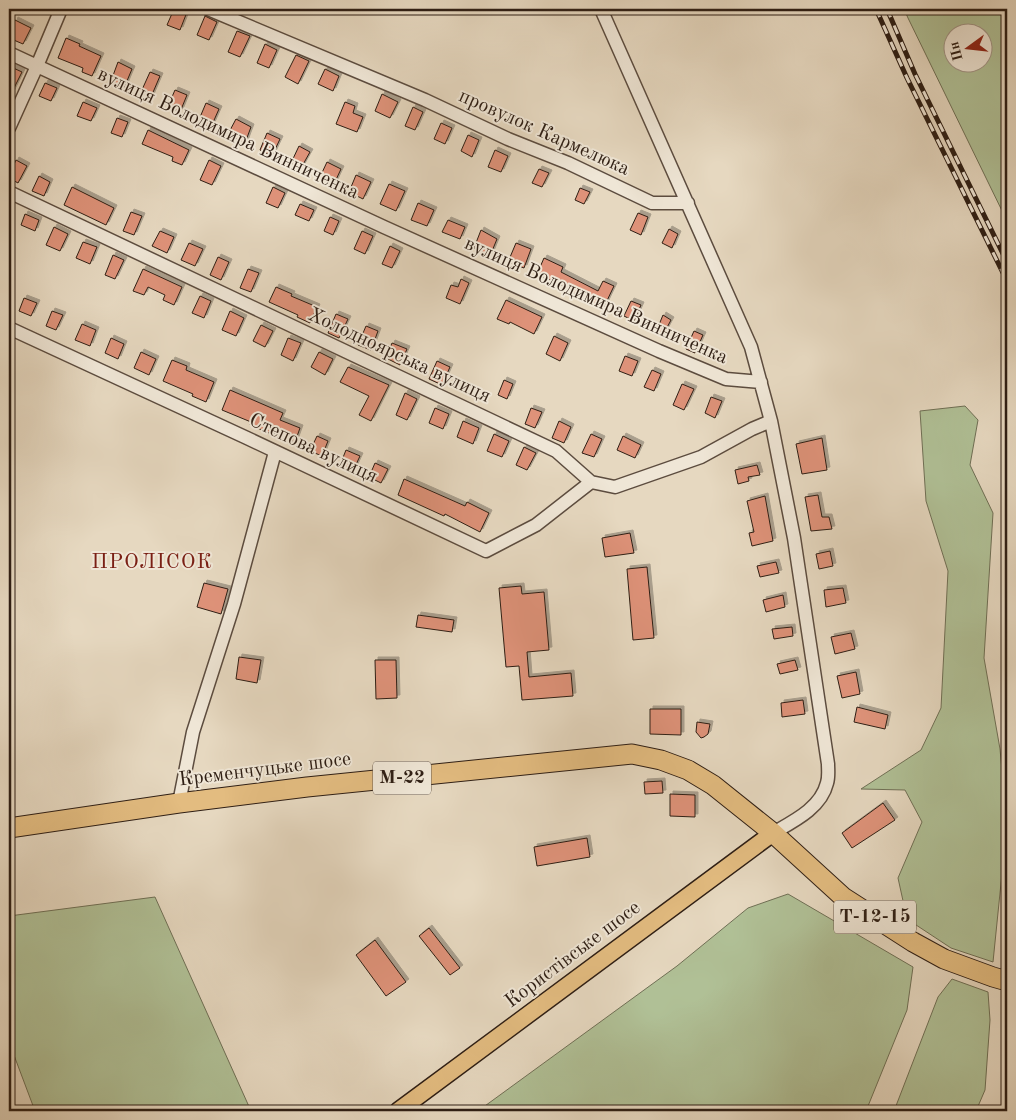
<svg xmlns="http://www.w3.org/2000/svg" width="1016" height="1120" viewBox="0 0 1016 1120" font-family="'Old Standard TT',serif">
<defs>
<filter id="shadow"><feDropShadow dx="3" dy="-3" stdDeviation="0" flood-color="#0004"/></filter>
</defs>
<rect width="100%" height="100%" fill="#e6d8c0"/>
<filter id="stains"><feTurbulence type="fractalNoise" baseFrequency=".004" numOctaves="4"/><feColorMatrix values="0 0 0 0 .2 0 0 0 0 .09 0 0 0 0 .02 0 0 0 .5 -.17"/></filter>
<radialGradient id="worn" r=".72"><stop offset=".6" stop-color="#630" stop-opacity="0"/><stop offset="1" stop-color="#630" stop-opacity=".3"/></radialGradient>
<path fill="#b0c096" stroke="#6f6f55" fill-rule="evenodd" d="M904 9H1007V221L908 18ZM954 32H984V62H954Z
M965 406 978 420 970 465 993 513 984 658 1000 749 1007 824 993 962 951 948 907 919 898 878 922 822 905 790 861 789 921 750 941 708 948 571 926 501 920 411Z
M788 894 913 967 907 1010 866 1111H478L677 966 748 908Z
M155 897 251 1111H35L9 1042V916Z
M952 979 988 992 990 1020 985 1090 976 1111H894L938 997Z"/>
<path fill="#de9279" stroke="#2e1e14" filter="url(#shadow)" d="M174 9 187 12 180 30 167 25Z
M205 16 217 22 209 40 197 35Z
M15 20 31 28 23 44 9 38Z
M237 31 250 36 240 57 228 52Z
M66 38 80 44 79 46 101 56 92 76 82 72 83 68 58 58Z
M265 44 277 50 269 68 257 63Z
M296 55 309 61 298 84 285 77Z
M118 62 132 69 124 88 111 81Z
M9 66 22 72 9 98Z
M325 69 339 76 333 91 318 84Z
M150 72 160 76 151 97 141 92Z
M45 83 57 88 51 101 39 96Z
M175 90 187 95 180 112 168 106Z
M382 94 398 102 390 118 375 111Z
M83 102 97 108 91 121 77 116Z
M345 102 355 106 353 113 363 117 357 132 336 124Z
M206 103 219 109 211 127 198 122Z
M413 107 423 112 415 130 405 126Z
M117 118 128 122 122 137 111 133Z
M236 119 251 127 245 143 228 134Z
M441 123 452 128 445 144 434 139Z
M148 130 189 150 182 165 172 161 173 157 142 144Z
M267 133 280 139 272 156 260 150Z
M468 135 479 140 472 157 461 151Z
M299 146 310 152 301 168 291 163Z
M495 150 508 156 501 172 488 167Z
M16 160 27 166 18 183 9 178V175Z
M209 160 221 166 212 185 200 180Z
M327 162 341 169 334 184 320 177Z
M539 169 549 173 542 187 532 183Z
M356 175 371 182 363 199 349 192Z
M39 176 50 182 44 196 32 191Z
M389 184 405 191 396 211 380 204Z
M72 187 114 208 106 225 64 205Z
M273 187 285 193 278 208 266 203Z
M580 188 590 192 584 204 575 200Z
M418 203 434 210 427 226 411 220Z
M300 204 314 210 309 221 295 215Z
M131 212 142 216 134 235 123 231Z
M638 213 648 217 641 235 630 230Z
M25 214 39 220 35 231 21 225Z
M330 217 339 221 333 235 324 231Z
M448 220 465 227 460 239 442 232Z
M54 227 68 234 60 251 46 245Z
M669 229 678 234 672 248 662 243Z
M481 230 497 239 490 256 474 248Z
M160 231 174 237 167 253 152 246Z
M362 231 373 236 365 254 354 249Z
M83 242 97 247 90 264 76 258Z
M189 243 203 249 195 266 181 260Z
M516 243 531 249 524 268 508 262Z
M390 246 400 251 392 268 382 264Z
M113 255 124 260 115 279 105 275Z
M218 257 229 262 221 280 210 275Z
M544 258 563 267 561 272 598 291 603 281 614 286 603 309 570 291V289L537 274Z
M143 269 182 287 174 305 163 300 165 295 148 287 144 295 133 291Z
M248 269 259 273 251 292 240 288Z
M461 279 469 283 460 304 446 298 451 285 458 287Z
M276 287 292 294 291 296 317 307 310 323 297 317 298 315 269 302Z
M200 296 211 301 204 318 192 313Z
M24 298 37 303 31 316 19 311Z
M506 300 542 317 534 334 510 322 509 324 497 319Z
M631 301 641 305 634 321 624 316Z
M52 311 63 315 56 330 46 326Z
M230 311 244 318 236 336 222 330Z
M336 314 348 319 339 338 328 333Z
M663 315 671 320 663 335 656 332Z
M82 324 96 330 90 346 75 340Z
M261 325 273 331 265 347 253 341Z
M366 326 378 331 371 350 358 345Z
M694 331 703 335 695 353 686 349Z
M554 336 568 343 560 361 546 354Z
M111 338 124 344 118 359 105 353Z
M288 338 301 343 293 361 281 355Z
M392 343 407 349 400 365 386 358Z
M141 352 156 359 149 375 134 368Z
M319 352 333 359 325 375 311 367Z
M625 356 638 361 632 376 619 371Z
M172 360 187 366 186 370 214 382 206 402 192 396 193 394 163 381Z
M437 361 450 367 442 385 429 379Z
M348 367 389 385 371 421 359 415 369 396 340 382Z
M652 370 661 374 654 391 644 387Z
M504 380 513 384 507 399 498 395Z
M682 384 694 389 684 410 673 405Z
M230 390 283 413 280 420 300 428 295 442 274 433V435L250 425 251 422 222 410Z
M405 393 417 399 407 420 396 415Z
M711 397 722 401 715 418 705 413Z
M435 408 449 414 443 429 429 423Z
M531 408 542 412 535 428 525 424Z
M463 421 479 428 473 444 457 437Z
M559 421 571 427 564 443 552 438Z
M494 434 509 441 502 457 487 451Z
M591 434 602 439 594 457 582 453Z
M317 436 328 441 322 456 310 451Z
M623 436 641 445 635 458 617 450Z
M822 438 827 470 802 474 796 444Z
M524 447 536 453 527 470 516 465Z
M346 450 360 456 353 471 340 465Z
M375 463 388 469 381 483 369 477Z
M757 465 760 475 748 477 749 481 738 484 735 470Z
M404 479 465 506 467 502 489 513 480 532 445 514 444 516 398 495Z
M818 495 822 517H829L832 529 811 531 805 497Z
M765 496 773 541 752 546 749 533 754 532 747 501Z
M630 533 634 553 605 557 602 538Z
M830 551 833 566 819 569 816 554Z
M776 562 779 573 760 577 757 566Z
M647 567 654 638 633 640 627 569Z
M204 583 228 589 221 614 197 607Z
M521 586 522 594 544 592 549 650 527 652 529 677 571 673 573 696 522 700 519 666 506 667 499 588Z
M843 588 846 603 826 607 824 590Z
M783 595 785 607 766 612 763 600Z
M418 615 454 620 452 632 416 627Z
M792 627 793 636 774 639 772 629Z
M851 633 855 649 835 654 831 637Z
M239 657 261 660 257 683 236 679Z
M375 660H396L397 698 376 699Z
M795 660 798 670 780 674 777 664Z
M856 672 860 694 842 698 837 676Z
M803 700 805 714 782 717 781 703Z
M857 707 888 715 885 729 854 722Z
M650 709H681V735L650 734Z
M697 722 710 724 708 734 704 737 701 738 696 732Z
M662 781 663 793 645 794 644 782Z
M670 794 695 795V817L670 816Z
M883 803 895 820 852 848 842 833Z
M587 838 590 857 537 866 534 847Z
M429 928 460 968 450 975 419 936Z
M375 940 406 982 386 996 356 955Z"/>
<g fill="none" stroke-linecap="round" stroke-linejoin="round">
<defs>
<path id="minor" d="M208 9 425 100 508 139 568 163 652 203H688
M601 9 751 347 771 421 794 538 828 764C828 770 829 777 827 783 821 808 794 821 773 833
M9 53 384 227 659 351 726 379 761 382
M9 128 37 66 61 9
M9 192 556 451 591 482 615 487 701 457 752 429 771 421
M9 328 247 438 486 551 536 525 591 482
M179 803 193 732 234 604 275 452"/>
<path id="major" d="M398 1111 773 833"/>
<path id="highway" d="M9 828 179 803 307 787 632 754 661 760 688 770 713 785 773 833 843 897 913 942 944 959 993 977 1007 981"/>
</defs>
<use href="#minor" stroke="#5c4c3f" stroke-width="15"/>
<use href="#major" stroke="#2e1e14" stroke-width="19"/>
<use href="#highway" stroke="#2e1e14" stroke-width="21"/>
<use href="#minor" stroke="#efe6d6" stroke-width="12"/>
<use href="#major" stroke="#e3bc80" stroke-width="16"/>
<use href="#highway" stroke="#e3bc80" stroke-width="19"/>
<defs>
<path id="rail" d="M876 9 907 78 1007 281
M887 9 915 74 1007 262
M1006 1111 1007 1109"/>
</defs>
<use href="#rail" stroke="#2e1e14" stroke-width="5"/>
<use href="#rail" stroke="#efe6d6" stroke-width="3" stroke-dasharray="9" stroke-linecap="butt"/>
</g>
<g text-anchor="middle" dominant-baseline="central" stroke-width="4" stroke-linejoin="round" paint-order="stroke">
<g fill="#efe6d6" stroke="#685a4e" stroke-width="1">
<rect x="373" y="761.5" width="58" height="33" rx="4"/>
<rect x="834" y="900.5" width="82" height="33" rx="4"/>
</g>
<g font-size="19" font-weight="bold" fill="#2e1e14">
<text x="402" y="778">М-22</text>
<text x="875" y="917">Т-12-15</text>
</g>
<g font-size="20" fill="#2e1e14" stroke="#efe6d6">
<text transform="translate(544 133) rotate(24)">провулок Кармелюка</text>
<text transform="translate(228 134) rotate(25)">вулиця Володимира Винниченка</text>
<text transform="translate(596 301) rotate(24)">вулиця Володимира Винниченка</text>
<text transform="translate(399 356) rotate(25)">Холодноярська вулиця</text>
<text transform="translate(313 449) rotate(25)">Степова вулиця</text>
<text transform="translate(265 770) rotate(-7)">Кременчуцьке шосе</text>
<text transform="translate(573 955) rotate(-37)">Користівське шосе</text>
</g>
<g font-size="21" letter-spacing="1" fill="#7a1f14" stroke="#efe6d6">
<text x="152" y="562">ПРОЛІСОК</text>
</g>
</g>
<rect width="1016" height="1120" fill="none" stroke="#e6d8c0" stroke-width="30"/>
<rect x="10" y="10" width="996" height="1100" fill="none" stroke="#2e1e14" stroke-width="2.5"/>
<rect x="15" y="15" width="986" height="1090" fill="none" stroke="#2e1e14"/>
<g transform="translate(968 48) rotate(255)"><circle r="24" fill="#efe6d6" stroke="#a29688"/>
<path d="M0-4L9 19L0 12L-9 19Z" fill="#8f2418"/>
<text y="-8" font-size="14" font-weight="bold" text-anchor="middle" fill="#2e1e14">Пн</text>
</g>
<rect width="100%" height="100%" filter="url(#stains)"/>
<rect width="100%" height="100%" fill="url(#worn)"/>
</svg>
